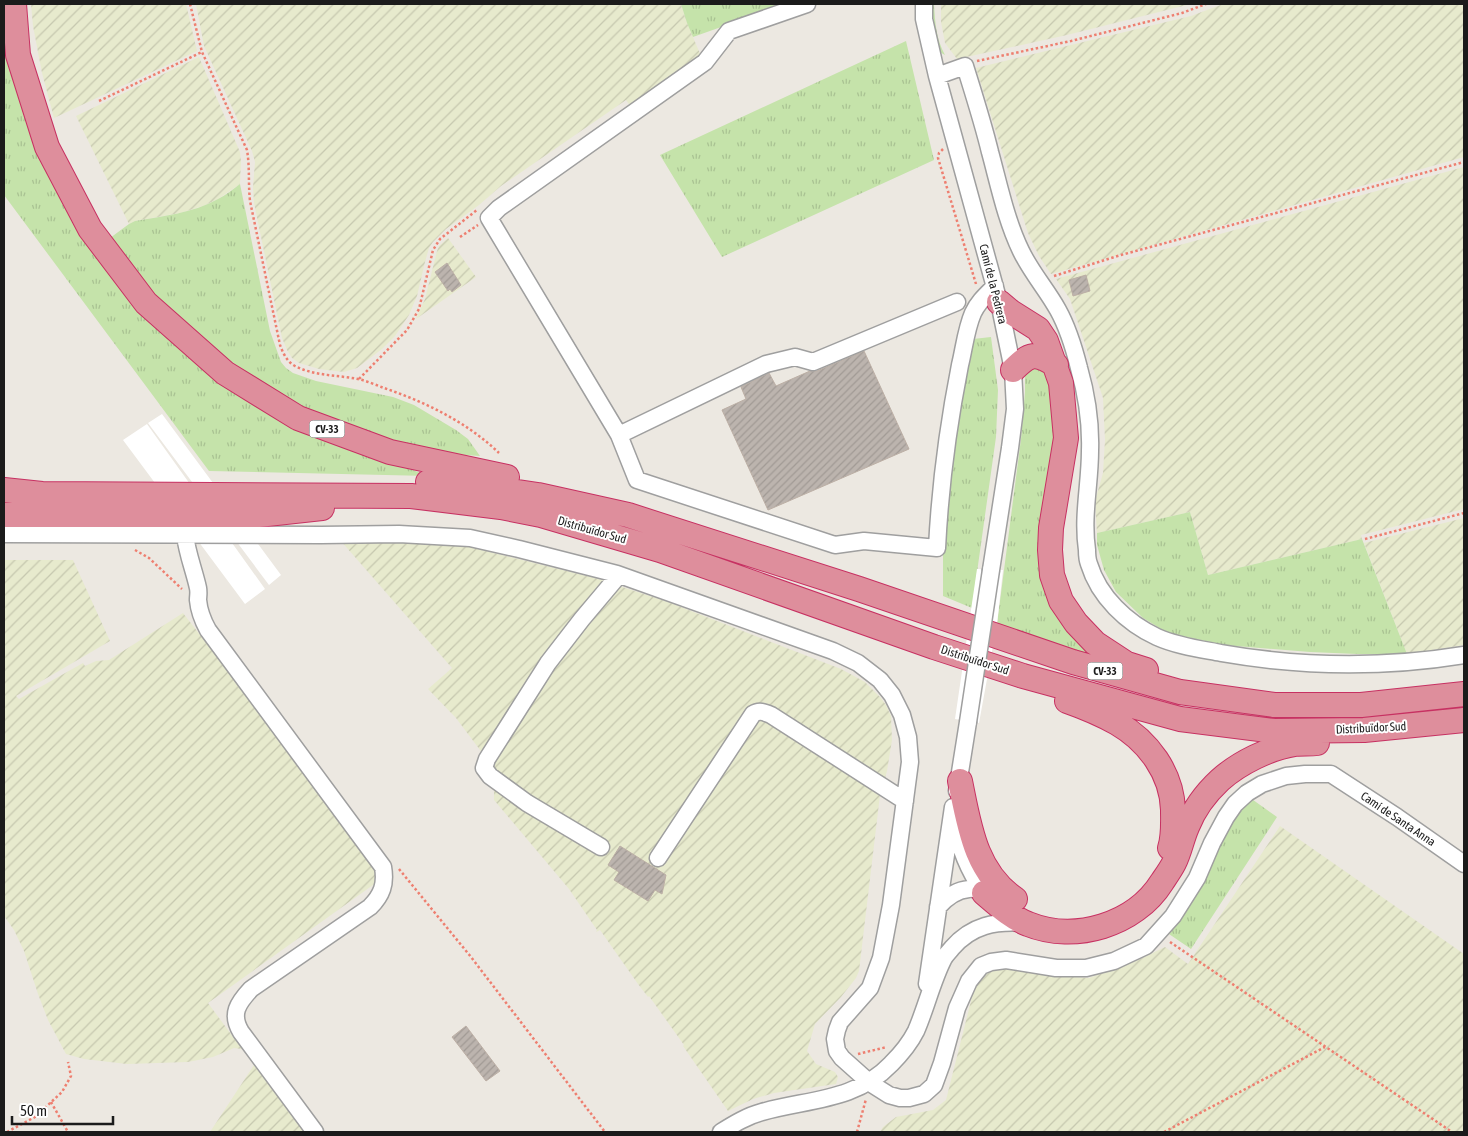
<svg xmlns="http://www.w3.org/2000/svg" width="1468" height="1136" viewBox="0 0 1468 1136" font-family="'Asap Condensed',sans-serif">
<defs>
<pattern id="farmland-furrows" width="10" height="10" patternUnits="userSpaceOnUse" patternTransform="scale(1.25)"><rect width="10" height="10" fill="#e7eacd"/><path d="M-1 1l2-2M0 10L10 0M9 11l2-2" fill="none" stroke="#c6c8af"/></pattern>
<pattern id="grass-tufts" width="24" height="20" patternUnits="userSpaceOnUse" patternTransform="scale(1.25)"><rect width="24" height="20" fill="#c5e3aa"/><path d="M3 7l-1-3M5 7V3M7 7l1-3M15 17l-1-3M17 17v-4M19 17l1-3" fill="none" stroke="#a9c292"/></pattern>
<pattern id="building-hatch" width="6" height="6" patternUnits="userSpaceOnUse" patternTransform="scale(1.25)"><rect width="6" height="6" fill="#bcb4ae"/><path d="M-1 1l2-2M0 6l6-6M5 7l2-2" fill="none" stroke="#a19a95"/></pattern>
</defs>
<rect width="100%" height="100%" fill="#ece8e1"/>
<path fill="url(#farmland-furrows)" d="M31 4H186L197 51 54 118 42 73 33 26Z
M196 4H681L687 23 701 56 631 107 626 100 501 186 479 205 446 229 433 242 429 248 425 262 417 296 409 315 395 336 382 349 357 368 344 372 319 369 299 363 292 358 287 350 282 338 254 203 253 187 255 162 252 151 204 46Z
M941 4H1191L1067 35 957 59 945 43 941 22Z
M1223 4H1464V157L1051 274 1039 256 1028 233 976 68 1191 16Z
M199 57 240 152 241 161 240 184 218 199 203 206 180 213 135 221 129 224 76 116Z
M1464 167V509L1361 535 1362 539 1208 575 1190 512 1097 533 1095 501 1103 473 1105 440 1103 398 1070 299 1056 279Z
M448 238 476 277 416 319 425 299 437 251 439 246Z
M1464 518V645L1407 654 1364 543Z
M340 540 424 542 461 545 595 578 668 602 841 669 865 682 880 697 886 705 891 716 892 740 887 771 880 795 859 971 856 978 841 997 815 1024 807 1051 816 1064 835 1072 838 1077 836 1084 774 1093 753 1099 728 1111 683 1046 684 1045 649 996 648 997 638 984 600 930 596 932 597 930 569 889 494 800V777L483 754 456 718 428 689 452 668Z
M4 560H73L110 641 16 696 19 699 83 663 85 666 96 661 109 660 183 613 265 718 375 869 380 880 208 1003 242 1049 234 1048 213 1057 188 1062 127 1064 84 1059 66 1054 48 1020 38 994 24 951 14 930 4 916Z
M1280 826 1464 954V1132H880L883 1127 896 1117 933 1110 946 1100 973 993 980 979 992 970 1005 969 1046 975 1089 978 1136 961 1165 947 1188 964Z
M254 1065 304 1132H210Z"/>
<path fill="url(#grass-tufts)" d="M681 4H786L693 37 687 23Z
M931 4H934C935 22 936 39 945 55 930 49 932 19 931 4Z
M4 6 34 134 190 354 402 466 429 476 209 471 4 195Z
M906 41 934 160 722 257 660 155Z
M240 184 270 331 281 362 286 368 293 373 316 381 393 397 414 405 456 430 468 439 480 456 422 452 310 413 236 371 156 298 110 238 129 224 135 221C163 216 193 213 218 199 226 195 233 189 240 184Z
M991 337 998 390 996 437 972 608 943 596V552L956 418 973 339Z
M1038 367 1047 371 1051 382 1056 432 1043 553 1100 658 997 624 1021 439 1025 392V371Z
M1190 512 1208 575 1362 539 1407 654H1357L1310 652 1224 645 1168 633 1143 618 1116 592 1104 570 1097 545V533Z
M1249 797 1277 817 1191 949 1169 934 1175 927 1205 879 1219 848 1229 821Z"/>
<path fill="#fff" d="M162 414 281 575 269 585 148 423Z
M147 424 265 589 245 604 123 440Z
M977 569 1003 570 997 624 979 723 955 719Z"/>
<path fill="url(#building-hatch)" stroke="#bcafa5" d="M447 263 461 285 452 292 450 289 448 291 435 272Z
M1086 275 1090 291 1073 296 1069 280Z
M864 351 909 449 768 510 722 410 746 399 741 387 769 373 776 386 810 371H817Z
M620 846 666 875 662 894 655 890 648 901 614 880 619 872 608 865Z
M466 1026 500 1071 486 1081 452 1037Z"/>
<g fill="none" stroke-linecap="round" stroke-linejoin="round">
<defs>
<path id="minor" d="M807 4 729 31 705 62 499 208 489 218 619 435 637 480 835 545 864 541 937 548C940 487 948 426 960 365 964 349 966 329 973 313 978 302 986 295 995 286
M924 4V19L937 76 999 302 1013 370 1015 409 1010 448 991 570
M937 76 965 66C974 95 983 123 990 152 999 185 1006 220 1021 251 1031 272 1047 290 1058 310 1068 328 1074 348 1079 368 1087 396 1091 422 1090 451 1090 484 1082 516 1087 550 1087 554 1087 559 1089 564 1099 597 1127 623 1157 637 1177 646 1200 649 1221 653 1301 667 1384 668 1464 655
M619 435 766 364 795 357 813 362 957 302
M4 534 321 535 399 534 470 538 519 549 617 574 833 651 858 663 880 680 892 695 902 715 908 737 910 762 891 905 881 958 870 988 840 1022 837 1030 835 1039 837 1051 842 1058 870 1083 889 1095 900 1098H909L924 1094 934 1085 942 1063 957 1008 969 981 981 966 991 962 1006 960 1056 968H1086L1114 961 1146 946 1173 916 1197 878 1212 843 1226 817 1235 804 1247 793 1262 784 1286 776 1305 774H1331L1397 817 1464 864
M185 535C187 553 194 570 198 588 199 593 198 596 198 600 199 611 203 621 208 630L383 867C386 884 382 895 370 907L251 989C238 1003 230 1014 241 1032L315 1132
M957 791 968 722
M955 822C959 849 969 871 984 893
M601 847 527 803 490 776 484 768 487 759 548 663 582 619 619 575
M658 858 753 714C759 710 764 712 771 715L905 801
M938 907C945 899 956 890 969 889 975 888 982 892 988 894
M927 984 953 807
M721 1132C734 1124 747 1116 762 1112 808 1099 856 1101 891 1064 901 1054 910 1043 916 1031 926 1008 932 982 943 960 945 955 949 952 952 948 972 925 995 921 1024 923"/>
<path id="highway" d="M14 4 18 55 47 147 90 229 146 303 225 373 298 418 390 452 507 477
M999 302 1011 312 1038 329 1046 341 1061 383 1066 438 1051 528 1050 550 1052 575 1061 601 1076 623 1095 643 1127 664 1146 670
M1013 370C1030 353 1035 352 1056 365
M428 482 491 488 538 495 628 515 859 589 1073 662 1180 692 1274 705H1361L1464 694
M4 490 42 494 411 496 501 507 541 515 660 550 934 647 1023 676 1180 719 1274 731 1364 730 1464 720
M4 515H258L322 508
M1067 701C1084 707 1101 714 1117 723 1148 741 1172 773 1173 810 1173 822 1174 836 1170 848
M960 781C969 825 975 872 1015 899
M984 893C997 904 1012 918 1028 924 1075 943 1135 925 1162 882 1166 876 1171 869 1174 863 1180 851 1182 838 1187 827 1194 809 1206 793 1220 780 1239 763 1269 748 1295 744 1302 743 1310 744 1317 743"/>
</defs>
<use href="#minor" stroke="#9f9f9f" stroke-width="19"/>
<use href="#highway" stroke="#c73162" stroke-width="26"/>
<path stroke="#ee7f70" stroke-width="2.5" stroke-dasharray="2.5 2.5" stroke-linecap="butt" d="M190 4 202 52 247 150C250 168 248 183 250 201L280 345C283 353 287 362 295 366 314 376 338 375 358 379 367 381 376 385 384 388 425 402 467 422 499 453
M977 61 1071 41 1182 13 1206 4
M99 101 202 52
M943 149 939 153 938 158 976 284
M460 237 478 225
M1054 276 1121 255 1464 162
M359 379 407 330 419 309 433 250 440 239 477 210
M1365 539 1464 513
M135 550 149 558 182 589
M399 869 471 957 605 1132
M1170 942 1452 1132
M858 1054 887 1047
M51 1102 68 1132
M7 1132 35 1117 62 1092 71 1076 68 1062
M857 1132 866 1099
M1164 1132 1325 1047"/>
<use href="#minor" stroke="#fff" stroke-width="16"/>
<use href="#highway" stroke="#de8e9c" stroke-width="24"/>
<defs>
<path id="minor-bridge" d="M968 722 991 570"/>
</defs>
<use href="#minor-bridge" stroke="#9f9f9f" stroke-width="19" stroke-linecap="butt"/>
<use href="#minor-bridge" stroke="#fff" stroke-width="16"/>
</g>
<g text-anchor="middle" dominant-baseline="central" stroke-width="4" stroke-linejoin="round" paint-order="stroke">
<g fill="#fff" stroke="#5f5f5f" stroke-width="1">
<rect x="309.5" y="420.5" width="35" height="17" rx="4"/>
<rect x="1087.5" y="662.5" width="35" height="17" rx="4"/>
</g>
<g font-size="11" font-weight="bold" fill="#1b1b1b">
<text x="327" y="429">CV-33</text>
<text x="1105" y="671">CV-33</text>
</g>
<g font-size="12" fill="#1b1b1b" stroke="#fff">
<text transform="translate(993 284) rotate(76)">Camí de la Pedrera</text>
<text transform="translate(592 530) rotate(16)">Distribuïdor Sud</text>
<text transform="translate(975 660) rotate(18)">Distribuïdor Sud</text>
<text transform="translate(1371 728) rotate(-3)">Distribuïdor Sud</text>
<text transform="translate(1398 819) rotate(34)">Camí de Santa Anna</text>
</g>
</g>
<rect width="1468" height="1136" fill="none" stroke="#1b1b1b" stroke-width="10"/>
<path d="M12 1116v8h101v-8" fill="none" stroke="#1b1b1b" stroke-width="2.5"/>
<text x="20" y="1116" font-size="15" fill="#1b1b1b" stroke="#ffffff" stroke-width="4" paint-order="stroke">50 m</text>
</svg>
